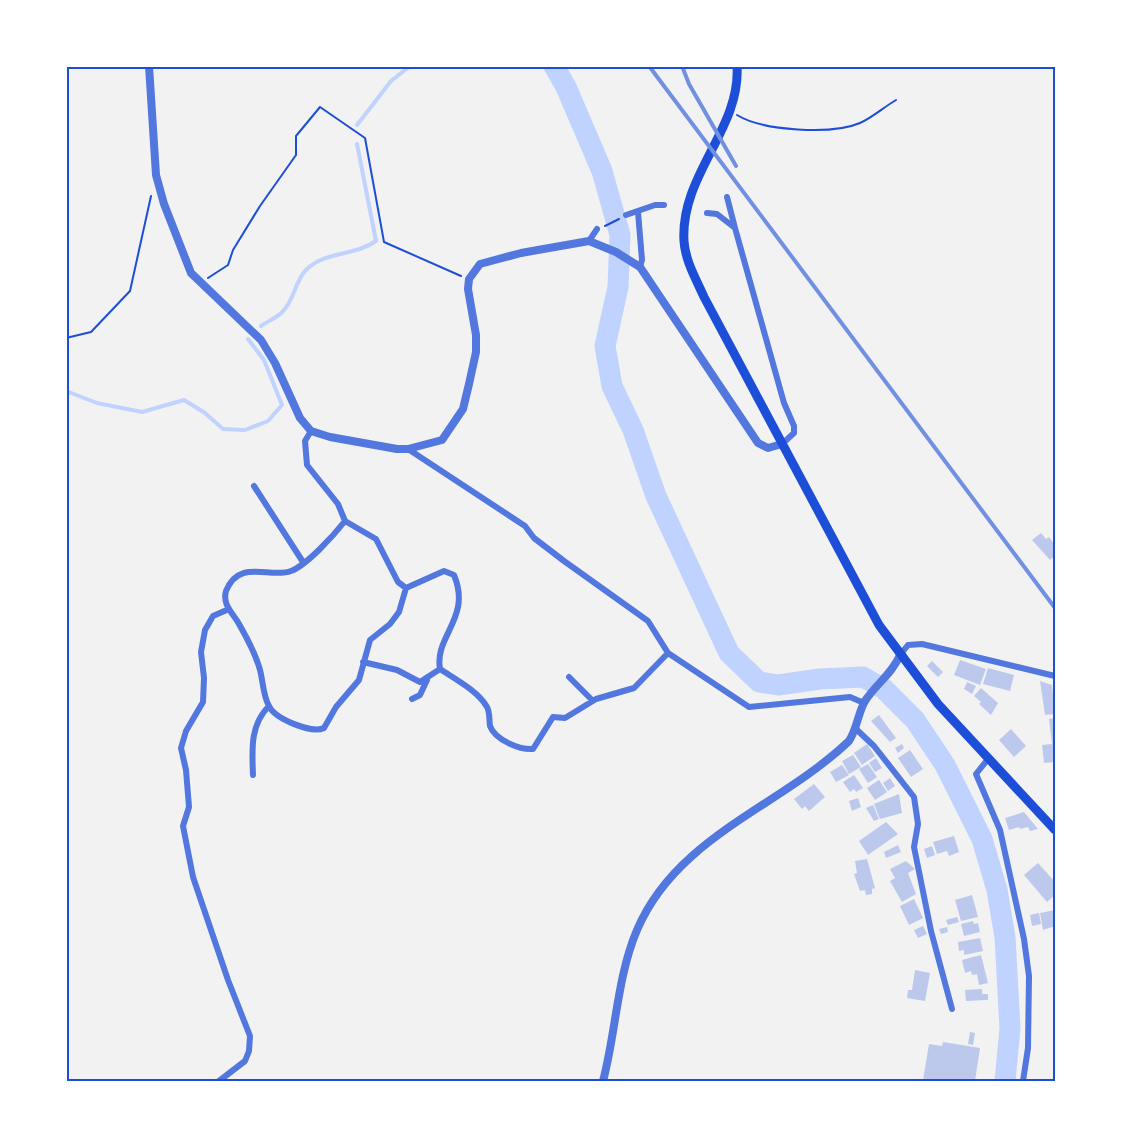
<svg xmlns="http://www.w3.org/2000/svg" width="1121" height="1147" viewBox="0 0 1121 1147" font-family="'Crimson Pro',serif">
<rect width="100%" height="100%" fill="#f2f2f2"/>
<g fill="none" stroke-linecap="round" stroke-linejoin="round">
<path stroke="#bfd3fe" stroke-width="4" d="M357 125 391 81 410 66
M261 326C268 321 279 317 284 310 295 298 295 280 307 269 326 251 355 256 376 241L357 144
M66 391 97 403 142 412 184 400 205 413 223 429 245 430 268 421 282 405 264 360 248 339"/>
<path stroke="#bfd3fe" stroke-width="21" d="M554 66 566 87 602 171 620 235 618 287 605 346 612 386 633 430 656 496 729 653 759 682 778 685 820 679 863 677 884 689 915 720 945 765 982 839 997 890 1005 937 1010 1028 1005 1081"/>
</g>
<path fill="#bdc9ec" d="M1041 533 1046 539 1049 537 1055 545V556L1050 560 1032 540Z
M960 660 986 669 980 685 954 675Z
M932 661 943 672 938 677 927 666Z
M988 668 1014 675 1010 691 983 684Z
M1040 681 1052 685 1055 714 1045 715Z
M967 682 976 686 972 694 964 689Z
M981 688 998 703 991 715 979 704 981 702 974 696Z
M879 715 896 738 890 742 871 721Z
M1055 718V762L1044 763 1042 745 1052 744 1049 719Z
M1011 729 1026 746 1014 757 999 740Z
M867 744 875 756 862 765 854 753Z
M902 744 904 748 898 753 895 748Z
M910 750 923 769 911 777 898 758Z
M853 755 861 767 849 774 842 761Z
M876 758 882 768 875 772 869 763Z
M868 764 877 777 868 783 859 769Z
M842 765 849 775 836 782 830 772Z
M854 775 863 788 856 792 854 789 850 792 843 782Z
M890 778 895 786 888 791 883 783Z
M879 780 887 792 875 800 867 788Z
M814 784 825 797 809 811 805 806 802 809 794 799Z
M899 794 902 813 880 819 874 804Z
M858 798 861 807 852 811 849 801Z
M873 805 879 819 874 821 866 808Z
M1024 812 1038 829 1030 831 1028 827 1020 829 1019 827 1009 830 1005 818Z
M886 822 898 834 868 855 859 841Z
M954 836 959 852 949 856 947 851 937 854 933 842Z
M898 845 901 852 886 858 884 852Z
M932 846 935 855 927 858 924 849Z
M867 859 875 888 872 889V894L866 895 865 890 860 891 854 874 857 873 855 861Z
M906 861 915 869 908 873 916 894 902 902 890 881 895 878 890 869Z
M1038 863 1055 882V895L1047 902 1024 875Z
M972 895 978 917 961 921 955 900Z
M914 899 923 918 909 925 900 906Z
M1055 910V926L1043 930 1040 913Z
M1039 913 1041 924 1032 926 1030 915Z
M957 917 959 922 948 925 946 920Z
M973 921 974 924 978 923 980 932 964 936 961 924Z
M923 926 927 934 918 938 914 930Z
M947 927 948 932 941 934 939 929Z
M980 938 983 951 964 955V950L959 951 958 942Z
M981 955 988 983 979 985 977 974 972 975 971 971 965 973 962 960Z
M915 970 930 973 925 1001 907 998 908 990H912Z
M982 989V994H988V1000L966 1001 965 990Z
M970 1032 975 1033 973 1045 968 1044Z
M943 1042 980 1048 975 1081 923 1080 929 1044 942 1046Z"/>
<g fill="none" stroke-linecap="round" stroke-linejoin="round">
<path stroke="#1d4ed8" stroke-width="2" d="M737 115C763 131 832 135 860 123 872 118 884 107 896 100
M605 226 619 219
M208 278 228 265 233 250 260 206 296 155V136L320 107 365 138 384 242 461 276
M66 338 91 332 130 291 151 196"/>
<path stroke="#5277de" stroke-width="6" d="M727 197 735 228
M638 212 642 260 640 267
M707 213 717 214 735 228 784 403 794 426V433L782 444
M626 215 655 205H664
M589 241 597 229
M311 431 305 441 307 465 338 504 345 521 376 539 398 582 406 588 444 571 454 575C472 618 434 636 440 669 455 679 478 691 487 707 490 712 489 720 490 726 495 740 520 750 533 749L553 717 565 718 596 699 634 688 668 653
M408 449 525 526 534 538 564 561 648 621 668 653 749 707 850 697 864 703
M254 486 303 562
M345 521C334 535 307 565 291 571 270 579 239 558 226 591 222 605 233 613 239 624 247 638 256 655 260 670 263 681 263 696 269 706 275 719 312 734 324 728L336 707 359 680 370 640 390 624 399 612 406 588
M900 655 908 645 922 644 1055 676
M363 662 397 670 420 682 440 669
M569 677 593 701
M412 699 420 695 427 680
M856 729 874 746 914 797 918 824 914 847 931 931 952 1009
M988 759 976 774 1000 830 1024 939 1029 976 1028 1048 1023 1081
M253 775C252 749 250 725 269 706
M219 1081 245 1061 249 1051 250 1036 228 980 193 877 183 826 189 807 186 770 181 748 186 731 203 702 204 678 201 652 205 630 213 616 229 609"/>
<path stroke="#5277de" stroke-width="8" d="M149 66 156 175 164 204 191 273 261 340 275 363 300 418 311 431 330 437 397 449H408L442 440 463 409 469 384 476 352V335L468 289 469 279 480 264 521 253 589 241 616 252 640 267 758 443 768 448 782 444
M603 1081C616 1032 617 977 637 930 677 836 780 807 849 741 857 729 858 713 865 701 876 684 892 674 900 655"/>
<path stroke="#1d4ed8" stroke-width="9" d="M737 66C741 129 680 175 684 241 685 260 696 279 704 297L879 625 938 704 1055 830"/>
<path stroke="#7290e2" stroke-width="4" d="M649 66 1055 608
M682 66 689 84 736 166"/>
</g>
<rect width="1121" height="1147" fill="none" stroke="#ffffff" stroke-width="135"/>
<rect x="68" y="68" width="986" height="1012" fill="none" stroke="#1d4ed8" stroke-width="2"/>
</svg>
